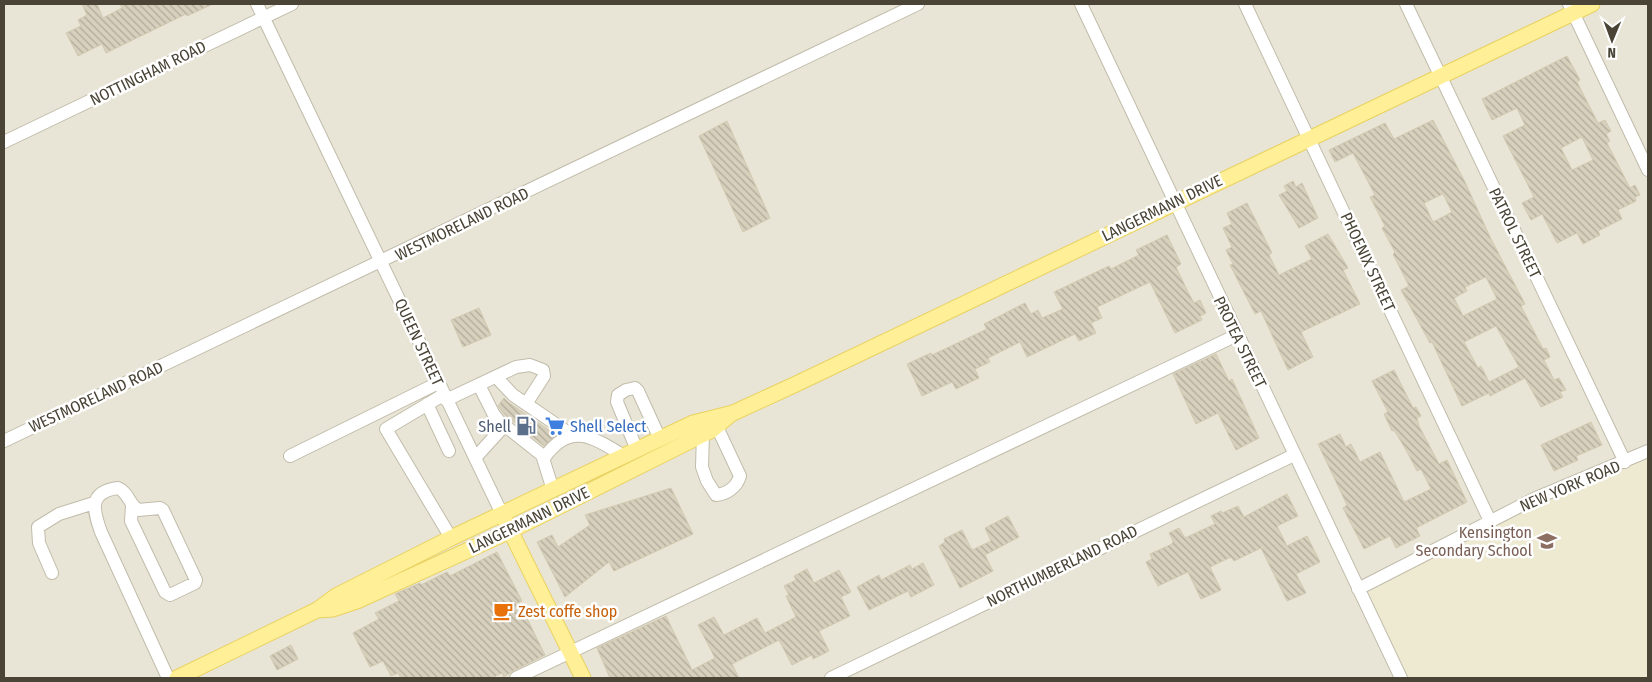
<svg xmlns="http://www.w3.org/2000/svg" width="1652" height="682" viewBox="0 0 1652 682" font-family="'Fira Sans Condensed',sans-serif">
<defs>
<pattern id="building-back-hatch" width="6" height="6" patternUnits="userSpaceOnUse" patternTransform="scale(1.25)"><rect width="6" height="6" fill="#d7d0bd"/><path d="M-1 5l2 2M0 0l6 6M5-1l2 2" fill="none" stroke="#b0aa9a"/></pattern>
</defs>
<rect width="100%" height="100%" fill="#f5f3e8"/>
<path fill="#e9e5d6" d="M4 4H1648V678H4Z"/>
<path fill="#eeead2" d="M1648 446V678H1401L1355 583Z"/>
<path fill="url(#building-back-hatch)" stroke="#d2c9b0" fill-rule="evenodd" d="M82 4H97L103 18 122 8 120 4H213L187 16 186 14 106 53 102 44 78 56 66 33 81 26 78 20 87 15Z
M1567 56 1580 80 1577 82 1598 123 1605 120 1611 131 1606 134 1610 141 1607 143 1630 188 1635 185 1640 195 1635 197 1636 201 1618 210 1622 219 1598 231 1600 235 1583 244 1577 233 1557 243 1542 214 1531 220 1522 203 1534 197 1503 136 1525 125 1517 108 1492 120 1482 99ZM1582 137 1593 160 1572 170 1561 148Z
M1433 120 1465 182 1490 237 1525 304 1521 306 1543 349 1546 348 1550 357 1544 360 1554 380 1559 378 1566 390 1560 392 1563 397 1541 407 1525 378 1490 396 1489 393 1462 406 1432 342 1430 343 1401 290 1409 286 1393 254 1395 252 1382 228 1385 226 1370 197 1375 195 1353 153 1335 162 1329 150 1385 123 1394 139ZM1443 194 1452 212 1433 222 1424 203ZM1486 277 1497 299 1463 316 1454 298 1467 291 1465 287ZM1496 326 1519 367 1489 382 1481 366 1478 368 1464 342Z
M727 121 770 218 743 232 699 136Z
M1293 181 1296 187 1302 183 1318 218 1299 228 1279 195 1287 191 1284 186Z
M1247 203 1272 253 1269 255 1279 275 1312 259 1305 246 1328 234 1348 268 1343 270 1360 304 1301 332 1313 357 1288 370 1261 311 1255 314 1230 265 1233 264 1226 250 1232 247 1223 228 1232 224 1227 213Z
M1167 235 1181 264 1176 267 1189 294 1194 303 1200 300 1206 313 1200 316 1202 320 1175 333 1150 282 1097 307 1102 318 1091 323 1096 333 1079 341 1075 334 1027 357 1020 342 988 358 990 362 975 369 979 378 956 389 952 382 922 396 907 364 931 353 932 355 987 329 984 324 1025 303 1031 314 1038 310 1042 318 1063 309 1054 292 1109 266 1111 269 1139 255 1136 250Z
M479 308 491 335 463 347 451 320Z
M1216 354 1229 381 1232 379 1259 438 1236 450 1218 413 1196 424 1173 374Z
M1394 370 1413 408 1416 407 1421 416 1417 418 1419 426 1439 464 1447 460 1467 502 1416 528 1420 536 1396 548 1390 536 1364 549 1343 508 1347 505 1318 444 1340 434 1346 447 1351 444 1360 462 1380 452 1404 502 1431 489 1421 469 1417 471 1405 448 1394 430 1392 431 1384 414 1388 412 1372 381Z
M504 398 508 402 556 435 544 446 505 415 498 406Z
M1591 422 1602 445 1576 456 1578 460 1554 471 1541 445Z
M671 488 693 534 614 571 609 562 565 597 537 542 552 535 558 547 590 525 585 515Z
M1287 494 1298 516 1277 526 1287 546 1307 536 1320 562 1296 574 1306 593 1287 601 1261 548 1234 561 1231 557 1210 567 1221 590 1201 599 1188 572 1158 586 1146 562 1152 559 1150 554 1172 544 1173 541 1169 533 1179 528 1185 538 1215 524 1211 516 1221 511 1222 513 1238 506 1244 517Z
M1008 516 1019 537 985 555 993 571 960 588 939 546 945 542 944 539 962 530 972 550 991 541 985 528Z
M497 552 522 601 519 602 545 655 513 671 504 677 502 673 492 678H401L398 673 391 676 383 661 370 667 353 633 379 619 375 613 399 601 395 594 420 583 421 585 447 572 450 576Z
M923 563 934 585 911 597 908 591 869 610 857 587 879 575 881 580 910 565 912 569Z
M807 569 814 583 839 570 851 592 841 597 850 616 819 631 829 651 813 659 812 655 792 665 779 640 732 664 739 678H610L597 648 666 616 692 670 715 658 698 625 714 617 724 635 757 618 765 633 796 617 786 596 789 595 784 586 796 580 794 576Z
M291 645 298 659 277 670 270 656Z"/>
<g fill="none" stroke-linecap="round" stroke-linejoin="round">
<defs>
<path id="minor" d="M257 4 502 514
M1081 4 1401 678
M1245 4 1490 521
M1406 4 1625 462
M1569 4 1648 170
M4 142 292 4
M496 377 513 395 573 436
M479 385 493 413 499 421 542 455 553 490
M443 395 386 429 451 538
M446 400 516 367 530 365 543 370 544 376 526 404
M427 404 449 451
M703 434 702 467 707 481 716 495C727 494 737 487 740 476L717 427
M4 441 918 4
M637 450 617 402 618 395 626 390 635 388 638 391 660 439
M290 456 438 383
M475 458 505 425
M544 458C570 421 593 437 624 456
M132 506 131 521 165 592 170 595 195 583 196 580 163 510 160 508 138 510C129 504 128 492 118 488 88 492 93 510 101 532L168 678
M52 573 39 543 38 527 59 514 94 503
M1358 589 1536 498 1648 451
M516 678 1237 335
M831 678 1294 455"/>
<path id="major" d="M506 522 583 678
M317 610 333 609 357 601 510 531 712 430 731 414
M177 678 317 610 336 596 451 538 693 423 733 413 794 385 1592 4"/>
</defs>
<use href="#minor" stroke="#c1bcaa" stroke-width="14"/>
<use href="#major" stroke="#e9d262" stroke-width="17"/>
<use href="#minor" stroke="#fff" stroke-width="12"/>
<use href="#major" stroke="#ffef97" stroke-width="15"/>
</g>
<defs>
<symbol id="fuel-bare" viewBox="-9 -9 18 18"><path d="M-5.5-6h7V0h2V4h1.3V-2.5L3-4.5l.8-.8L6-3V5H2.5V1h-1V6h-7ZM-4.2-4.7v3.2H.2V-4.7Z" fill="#5c6f8a" stroke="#fff" stroke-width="2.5" paint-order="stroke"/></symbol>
<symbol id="supermarket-bare" viewBox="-9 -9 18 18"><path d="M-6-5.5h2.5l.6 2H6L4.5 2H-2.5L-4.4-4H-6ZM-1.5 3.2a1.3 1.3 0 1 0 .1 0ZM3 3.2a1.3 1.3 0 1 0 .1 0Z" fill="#3f7fe0" stroke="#fff" stroke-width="2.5" paint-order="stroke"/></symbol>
<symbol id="school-bare" viewBox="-9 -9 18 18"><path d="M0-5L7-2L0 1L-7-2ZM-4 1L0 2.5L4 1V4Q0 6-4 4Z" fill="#8d6e63" stroke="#fff" stroke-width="2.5" paint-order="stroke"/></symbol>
<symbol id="cafe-bare" viewBox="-9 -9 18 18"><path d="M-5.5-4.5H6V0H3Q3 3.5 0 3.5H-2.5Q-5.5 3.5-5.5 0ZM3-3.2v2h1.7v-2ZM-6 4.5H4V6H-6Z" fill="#e8710a" stroke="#fff" stroke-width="2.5" paint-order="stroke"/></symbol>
</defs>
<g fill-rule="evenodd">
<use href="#fuel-bare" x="512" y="412" width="28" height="28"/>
<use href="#supermarket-bare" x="541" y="412" width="28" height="28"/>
<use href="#school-bare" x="1533" y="527" width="28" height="28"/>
<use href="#cafe-bare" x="489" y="597" width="28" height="28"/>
</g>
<g text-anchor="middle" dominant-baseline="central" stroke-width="5" stroke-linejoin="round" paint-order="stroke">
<g font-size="16" fill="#494436" stroke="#fff">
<text transform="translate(148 73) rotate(-26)">NOTTINGHAM ROAD</text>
<text transform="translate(1162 208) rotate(-26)">LANGERMANN DRIVE</text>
<text transform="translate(462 224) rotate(-26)">WESTMORELAND ROAD</text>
<text transform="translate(1515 233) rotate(64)">PATROL STREET</text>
<text transform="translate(1368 262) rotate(65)">PHOENIX STREET</text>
<text transform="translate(419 342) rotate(65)">QUEEN STREET</text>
<text transform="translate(1240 342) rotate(64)">PROTEA STREET</text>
<text transform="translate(96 397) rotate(-25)">WESTMORELAND ROAD</text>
<text transform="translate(1570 486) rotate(-23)">NEW YORK ROAD</text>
<text transform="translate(529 520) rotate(-26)">LANGERMANN DRIVE</text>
<text transform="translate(1062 566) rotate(-26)">NORTHUMBERLAND ROAD</text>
</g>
<g font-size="16" fill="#4e5e75" stroke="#fff" text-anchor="end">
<text x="511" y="426">Shell</text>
</g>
<g font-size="16" fill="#366cbe" stroke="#fff" text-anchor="start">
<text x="570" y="426">Shell Select</text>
</g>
<g font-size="16" fill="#785e54" stroke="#fff" text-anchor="end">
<text x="1532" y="532">Kensington<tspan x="1532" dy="18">Secondary School</tspan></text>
</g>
<g font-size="16" fill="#c56008" stroke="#fff" text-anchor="start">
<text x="518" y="611">Zest coffe shop</text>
</g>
</g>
<rect width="1652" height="682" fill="none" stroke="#494436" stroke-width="10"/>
<g transform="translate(1612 40) rotate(181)" stroke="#ffffff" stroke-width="4" paint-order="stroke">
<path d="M0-4L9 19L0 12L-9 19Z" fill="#494436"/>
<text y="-8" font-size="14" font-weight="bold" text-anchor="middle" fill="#494436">N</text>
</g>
</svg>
